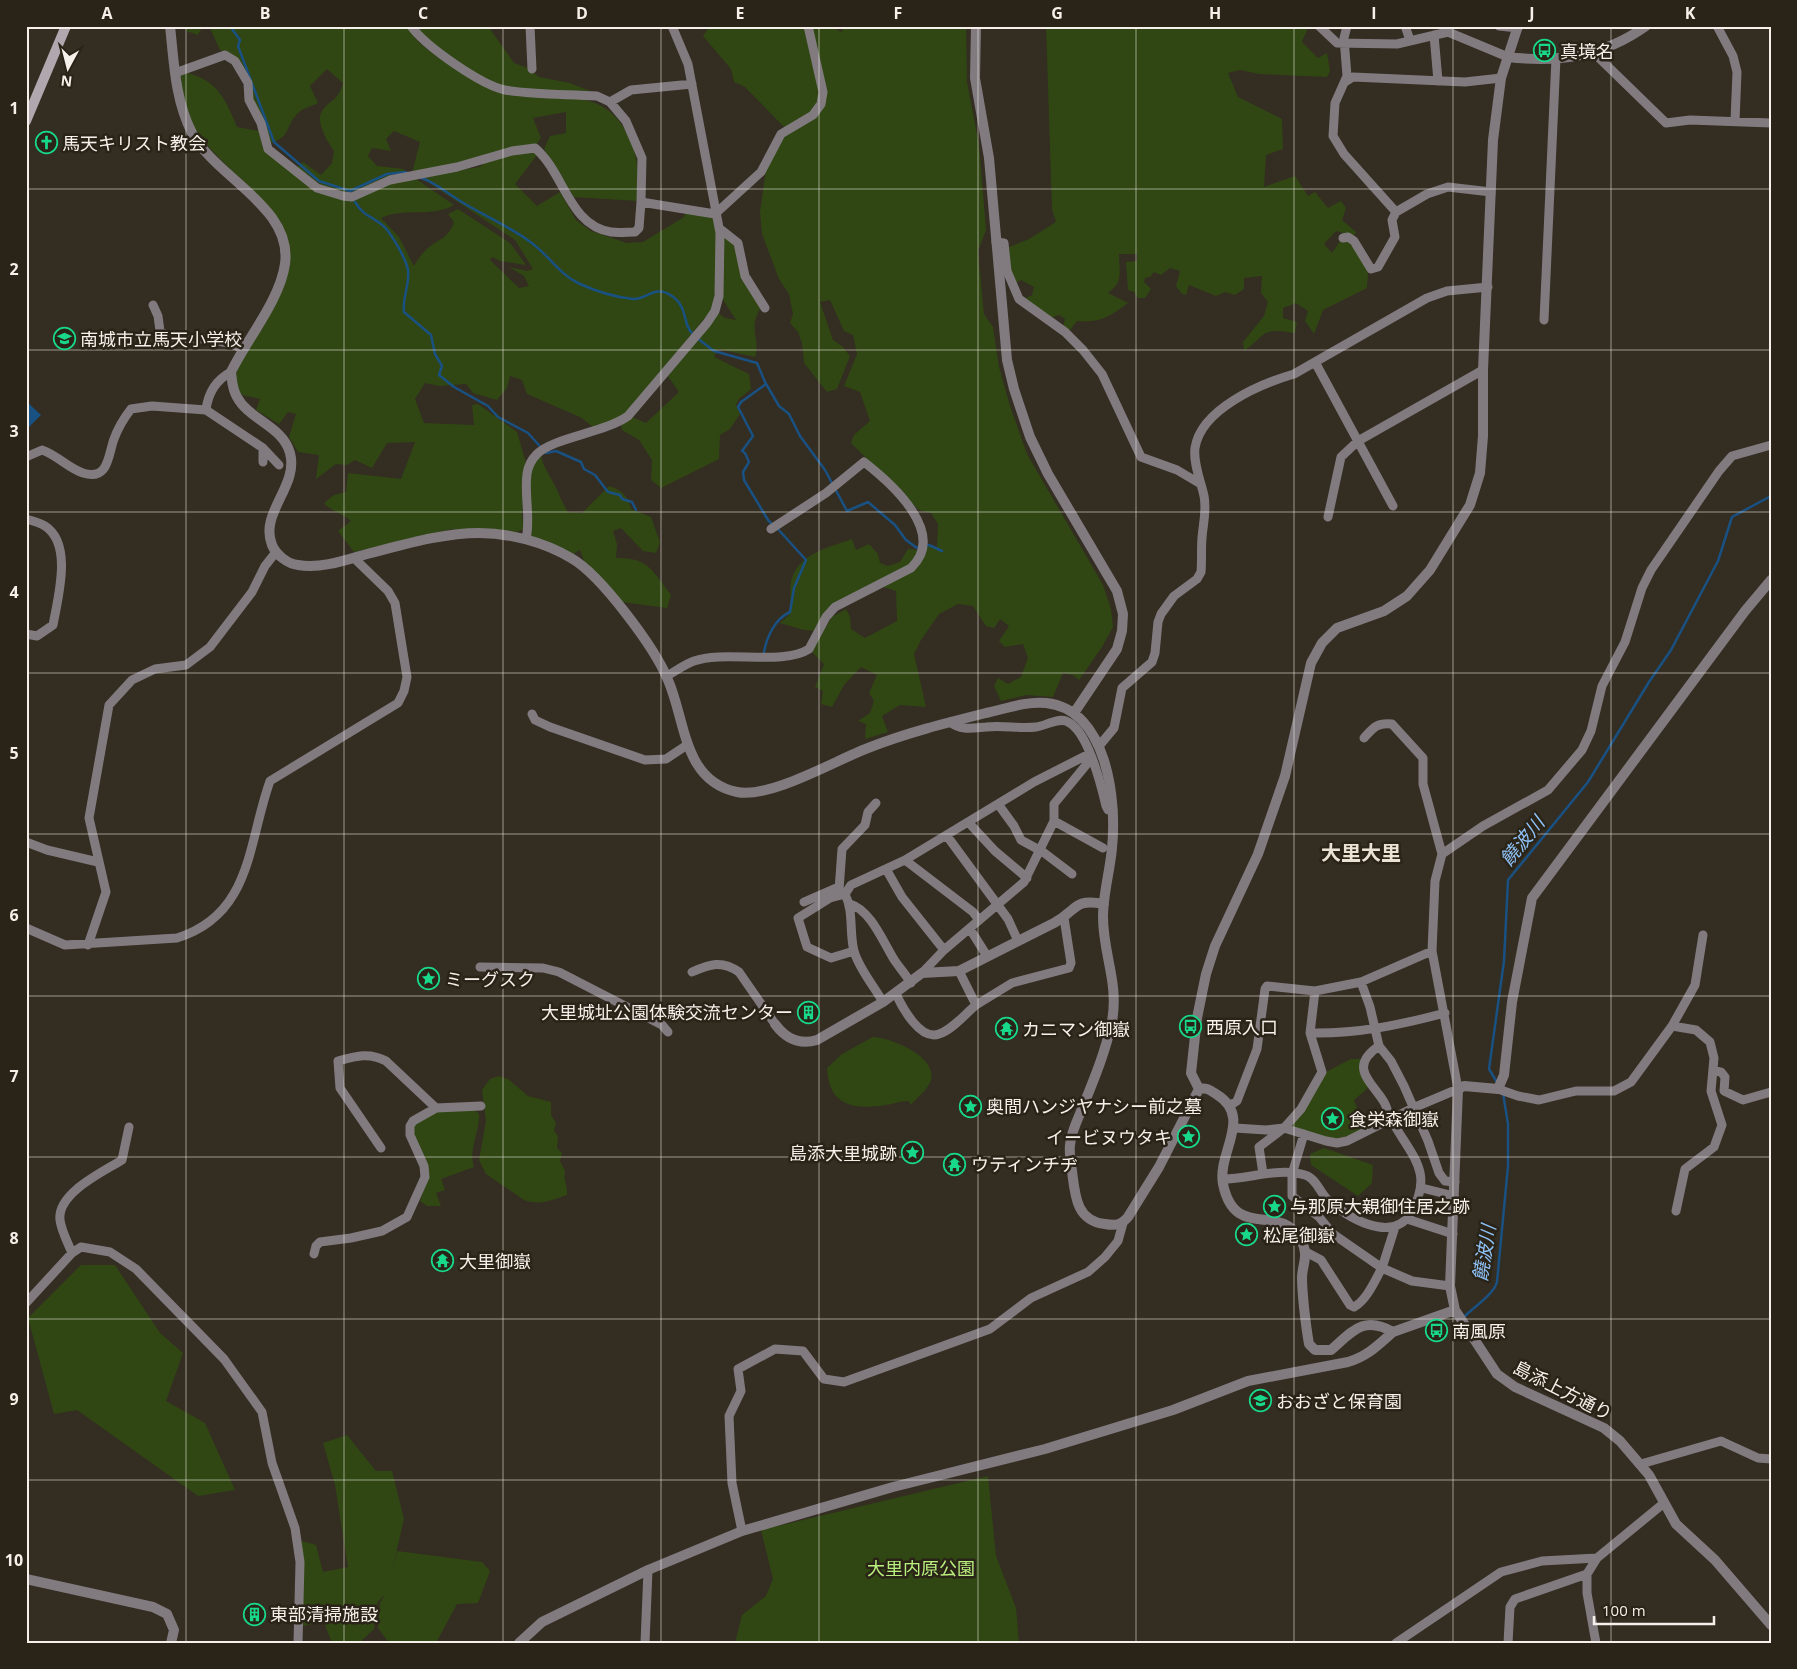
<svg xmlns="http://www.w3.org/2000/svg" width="1797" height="1669" viewBox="0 0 1797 1669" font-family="'Open Sans','Noto Sans JP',sans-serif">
<rect width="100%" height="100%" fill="#342d22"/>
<path fill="#304713" d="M186 26H203L198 35 186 31Z
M209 26H407C411 32 415 40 421 44 436 57 481 88 499 92 541 103 596 84 622 125 640 155 638 168 638 201L574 197 544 149 550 136 566 133V112L533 118 541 138 536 145 412 173 420 142 394 131 386 139 391 151 372 148 368 156 377 166 404 169V174L383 178 359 192 349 194 321 185 297 167 303 162 321 175 332 163 334 151C328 142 315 122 322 111 331 98 337 103 343 83L327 69 310 86 318 103C312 106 301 109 297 114 285 127 291 138 268 144L241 62 232 54 220 50Z
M413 26H488L514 63 528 68 539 77 570 83 595 93C566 92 534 94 506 87 473 80 436 49 413 26Z
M710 26H804C809 47 829 96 812 112 804 118 793 123 785 128L745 87 734 82 731 69 703 36Z
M810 26H829L842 32V26H966L967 82 979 145 986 230 978 251 984 314 993 327 999 367 1010 406 1027 454 1103 585 1111 609 1113 627 1102 647 1079 680 1073 675 1063 673 1053 697 1026 695 1001 701 994 686 998 678 1008 684 1021 677 1028 658 1023 644 1005 647 999 641 1009 626 1000 619 994 628 986 626 973 606 958 604 939 614 921 640 914 654 926 707 900 705 882 716 888 732 865 739 866 724 858 721 870 713 874 701 869 693 877 675 861 667 844 685 832 707 821 704 823 691 815 687 824 664 811 651 832 617 846 609 850 617 851 629 865 638 897 621 896 591 883 587 916 567 925 546 937 547 938 524 931 513 919 510 851 443 854 435 870 421 860 392 844 386 857 354 853 335 844 331 830 300 820 302 833 340 843 347 850 356 837 389 827 392 804 363 802 343 798 332 790 323 793 314 789 294 779 279 762 234 760 212 766 170 783 137 815 118 824 107 825 89Z
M1046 26H1304L1307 30 1302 42 1318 58 1327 53 1330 71 1327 77 1259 74 1240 70 1228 73 1238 97 1282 119 1283 149 1266 155 1264 187 1295 176 1308 196 1315 192 1328 208 1341 201 1346 208 1342 220 1356 232 1354 236 1336 231 1324 244 1332 253 1340 241C1353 239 1366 259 1368 272 1368 277 1367 283 1367 288L1323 310 1314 334 1305 321 1308 311 1296 303 1283 308V318L1297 322 1295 333C1285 332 1271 328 1263 335 1255 341 1253 346 1244 350L1243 342 1264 316 1268 302 1261 293 1262 276 1244 278V289L1235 295 1225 292 1216 296 1189 285 1186 295 1182 294 1176 286 1180 271 1170 268 1161 275 1154 272 1150 277 1145 278 1144 282 1151 289 1145 298H1138L1134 292 1128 290 1126 262 1137 261V254H1119C1119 271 1124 282 1108 293L1128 303C1109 317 1101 323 1077 321L1070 330 1063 327 1065 319 1059 315 1050 318 1024 299 1032 295 1034 287 1021 280 1015 283 1009 270V247L1029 239 1056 222 1052 209Z
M188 73C218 81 226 100 237 127L259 131 263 149 293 173 342 199 396 182 416 179 454 205C432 218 404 207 381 218L399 237 414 266C417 261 421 254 426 250 438 238 447 241 454 222L448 214 458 209 510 243 526 265 500 261 492 257 490 260 519 288 529 286 524 276 509 267 527 271 533 269 515 240 419 176 480 167 487 160 532 151 537 155 515 184 537 206 560 192 576 220 591 231 627 243 643 242 684 217 686 212 713 216C720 245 718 280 712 309L629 411 617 419 594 428 582 418 527 394 522 380 510 376 507 388 497 400 473 393 466 384 439 386 425 383 415 399 424 423 474 425 472 405 478 404 517 432 526 463 522 515 524 529 516 532 452 529 354 552 338 531 351 521C342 513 332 512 324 503L334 495 346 492 348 473 401 479 415 442 387 443 372 468 355 460 347 465 336 464 316 479 319 455 298 452 289 437 296 414 288 412 279 424 256 410 260 399 242 395C240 392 237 388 236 385 233 373 247 345 254 335 257 332 261 332 263 328 270 314 290 267 289 253 288 210 223 169 198 134 187 117 184 95 179 76Z
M722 235 735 245 761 307C747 330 761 337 755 357L718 349 714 357 749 374 751 389 739 399 736 405 740 414 730 429 720 435 719 459 661 488 651 480 652 460 639 440 622 430 621 424 632 417 646 423 679 392 667 375 717 312 725 318 736 320 722 298Z
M541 455C543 468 550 475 555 486 560 495 561 501 568 512L582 513 609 486C622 490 628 496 631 509L651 517 660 542 656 553 643 551 621 528 613 531 617 544 616 558C648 557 653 571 671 595L667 608 622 602 584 561 580 550 573 554 553 544 530 537V478L533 465Z
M852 539 856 550 869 544 878 554 880 563 888 566 900 562 908 549 919 550 907 568 846 599 818 631 804 630 780 623 791 613C791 603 789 588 792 578 800 553 830 547 852 539Z
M873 1037C891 1038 937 1056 931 1080 928 1090 917 1097 911 1105L909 1101C898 1101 895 1104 886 1105 853 1110 829 1106 827 1068L842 1054Z
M1351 1059H1363L1369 1087 1354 1100 1365 1129C1332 1145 1326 1137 1292 1127V1124L1326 1072Z
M499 1076 508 1079 528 1096 551 1102V1115L556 1123 554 1131 558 1136 557 1148 562 1153 560 1161 565 1171C563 1181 568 1186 567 1195 552 1200 540 1206 524 1200L486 1174 479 1160 486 1121 482 1090 490 1079Z
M437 1110H475L479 1114C480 1132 468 1149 474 1167L441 1179 445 1190 436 1193 441 1206H427L420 1201 426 1183 412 1135V1126Z
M1324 1148 1373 1165 1372 1183 1358 1196 1311 1165 1310 1154Z
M81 1265H115L160 1333 183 1353 166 1401 205 1423 235 1490 198 1496 77 1410 54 1414 28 1318Z
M347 1435 376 1471H392L404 1519 390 1579 397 1551 482 1562 490 1571 478 1603 457 1604 436 1643H389L378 1628 380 1603 385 1594 377 1603 374 1629 359 1643H332L324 1622 302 1626V1541L316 1545 323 1572 348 1567 335 1485 323 1443Z
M988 1476 996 1556 1016 1608 1019 1643H735L742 1615 766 1596 773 1579 761 1530Z"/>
<path fill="#195183" d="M26 401 41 415 26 430Z"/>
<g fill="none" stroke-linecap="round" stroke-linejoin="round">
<path stroke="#195183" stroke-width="2.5" d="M230 26 240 40 238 46 274 142 319 181 350 191 387 174 406 172
M421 178C435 182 445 192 457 199 480 214 507 225 529 241 547 253 559 274 578 283 595 291 614 297 633 299 647 300 655 284 672 296 689 308 682 325 693 334
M355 202C364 216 369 215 381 224 390 230 406 259 408 270 410 284 402 298 404 312L431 335 435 354 442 366 439 375 454 387 488 406 498 417 528 433 546 453 556 451 581 462 584 469 595 475 608 492 620 495 622 499 632 502 636 510
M697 338 714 351 757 363 765 382 779 406 789 414 800 436 825 470 847 511 868 502 895 525 906 540 917 548 920 547
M766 384 741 402 738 407 753 436 742 451 745 453 749 462 743 472 744 480 768 520 772 524
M925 546 929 545 942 551
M764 652C767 636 775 619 790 612L794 588 806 560 777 528
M1498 1084 1489 1069 1504 961 1508 880 1588 782 1649 682 1671 650 1718 561 1732 517 1771 496
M1465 1316C1474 1307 1494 1294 1497 1282L1508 1166V1124L1503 1093"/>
<path stroke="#817b80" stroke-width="9" d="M530 26 532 69
M1319 26 1337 43 1397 44 1448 32
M1347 26 1344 38 1347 76 1335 103 1333 136 1344 154 1396 212 1427 194 1448 187 1491 192
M1405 26 1410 40
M1499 26 1518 28
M1717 26 1733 56 1737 72 1735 121
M1447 27 1448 32 1508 57
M1434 35 1438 81
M1594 53 1666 123 1690 120 1771 123
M175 73 225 55 235 61 248 83 249 100 261 123 268 149 317 188 343 196 352 197 390 180 457 167 512 151 535 148C564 172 569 226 611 232 619 233 627 232 635 232L639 228 641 202 642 158 626 121 610 102 597 96C567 94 535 95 505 90 481 85 425 46 411 26
M1345 82 1353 77 1465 82 1501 78
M610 102 631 90 692 84
M641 202 715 214
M715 214 761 172 781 134 813 115 821 104 823 92 808 26
M719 228 738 243 745 276 765 308
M1343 238 1348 237 1354 241 1371 269 1378 267 1395 237 1392 220 1396 212
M996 242 1004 243 1007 271 1019 299 1065 332 1083 350 1102 374 1141 457 1177 470 1199 483
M153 305 158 316 160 331C174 341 187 339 203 339 216 340 231 343 243 349
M1544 320 1556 58
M1315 362 1393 506
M206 410 263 448 279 465
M263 448V462
M26 457 42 450C57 455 68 468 83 473 109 481 108 455 114 439 118 428 124 418 131 409L152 406 206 410C208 393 216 380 231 372
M1328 517 1341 457 1358 441 1483 370
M26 519C32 521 39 522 45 526 73 544 58 597 53 625L37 636 26 634
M526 539C531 518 524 496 527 474 528 466 531 460 537 454 555 437 604 433 628 416L707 323 715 311 719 296 720 233 688 64 672 26
M667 676C676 671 685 664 694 661 725 650 783 666 809 649L826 617 835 607 911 568C948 533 891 483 864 462L826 493 771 529
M532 714 535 720 550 727 645 760 666 759 687 745
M950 722C961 731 973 728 986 727 1003 725 1020 729 1036 727 1045 726 1057 718 1066 721 1088 729 1101 785 1106 806L1108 810H1113
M1099 746 1114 728 1122 688 1152 662 1155 653 1158 622 1161 614 1174 596 1197 579 1201 572C1202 561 1201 549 1202 538 1203 524 1207 510 1204 496 1201 481 1193 464 1195 448 1201 409 1260 384 1294 374L1427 298 1447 291 1488 287
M998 804 1014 826 1021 840 1043 852 1072 874
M1054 821 1103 848
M969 823 995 851 1027 878
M947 836 1008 919 1018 941
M26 842 47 850 98 862
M1442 854 1483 826 1548 790 1582 750 1591 731 1602 686 1625 642 1642 588 1651 570 1719 471 1732 456 1771 445
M905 860 973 912 979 920
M886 869 902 897 944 950
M839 890 842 849 865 825 868 812 876 803
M845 894 830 898 798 918 807 947 831 958 854 951
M804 902 836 888 841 894
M850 904C871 910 884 944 895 961 900 968 906 975 911 983
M26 928 65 945 177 938C252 915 248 842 270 781L398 703 404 691 407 677 395 603 388 591 354 558
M970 929 987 956
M88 945 106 892 89 818 109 705 132 680 155 669 186 665 210 647 252 592 265 566 276 552
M480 967 543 968 559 972 662 1025 668 1032
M692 972C710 964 722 960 739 972L775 1024
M922 973 944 950 1024 882 1054 821V804L1091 759
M1361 982 1370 1007 1379 1046 1391 1061 1404 1086 1428 1141 1439 1173 1445 1181 1455 1182
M896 994C902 1007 920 1041 939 1034 952 1030 965 1014 976 1005L959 971
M883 1002C874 986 859 969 854 951 849 932 854 912 845 894L851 885 905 860 1034 782 1089 754
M976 1005 1012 983 1069 968 1071 963 1064 918
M1672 1026 1696 1030 1710 1042 1714 1058 1711 1091 1722 1125 1714 1147 1685 1169 1676 1211
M1310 1033 1315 991
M1713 1070 1721 1072 1725 1077 1724 1091 1743 1100 1771 1092
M1498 1089 1518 1096 1539 1100 1576 1091H1614L1631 1082 1672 1026 1695 985 1703 935
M1229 1106 1237 1101 1257 1049 1265 989 1267 986 1315 991 1361 982 1432 951
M1235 1128 1266 1130 1284 1128 1326 1141 1337 1143 1347 1141 1413 1108 1458 1089 1432 951 1435 881 1442 854 1423 784V758L1392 724C1377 722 1373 728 1364 738
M1304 1134 1292 1174V1196L1319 1217 1333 1234 1382 1268 1395 1227
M381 1148 340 1088 338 1061C356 1056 369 1052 386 1061L436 1108 481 1106
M1263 1174 1259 1147 1284 1128 1301 1109 1322 1072 1310 1033C1357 1034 1400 1025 1445 1013
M1223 1179C1249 1179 1279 1167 1305 1175 1316 1178 1320 1193 1328 1200 1346 1217 1392 1244 1410 1214 1436 1172 1410 1155 1391 1119 1388 1114 1387 1107 1384 1102 1371 1081 1348 1067 1379 1046
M1422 1188 1454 1196
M1407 1219 1453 1234
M1306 1252 1321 1260 1350 1305 1354 1307C1367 1300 1375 1280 1382 1268L1412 1281 1450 1286
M72 1253C68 1243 61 1230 60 1220 57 1193 103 1172 122 1160L129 1127
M314 1254 316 1246 320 1242 351 1238 382 1231 407 1217 425 1177 424 1166 410 1135V1126L413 1121 436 1108
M26 1303 72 1253 81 1247 110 1252 136 1269 224 1359 262 1412 272 1463 295 1528 300 1562 298 1643
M1641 1464 1721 1441 1758 1458 1771 1459
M742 1531 732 1483 729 1416 741 1391 738 1369 775 1349 803 1351 824 1379 844 1382 990 1329 1031 1298 1088 1272 1105 1257 1118 1241 1123 1223
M1587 1574V1593L1596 1643
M645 1643 648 1570
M1396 1643 1501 1572 1542 1561 1597 1558
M1508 1643 1510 1607 1515 1599 1587 1574 1597 1558 1664 1503"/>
<path stroke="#817b80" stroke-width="10" d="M170 26C174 62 175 100 192 133 216 178 293 207 285 264 280 300 247 339 231 372 232 380 232 389 237 397 249 420 283 426 290 453 299 486 259 513 272 545 276 555 288 564 298 565 321 569 346 560 367 554 403 545 442 533 479 533 510 533 544 542 571 558 601 575 655 648 668 680 686 721 683 781 737 792 770 799 836 760 868 748 906 733 946 723 986 713 1005 709 1026 701 1046 703 1107 709 1117 800 1112 848 1110 871 1103 894 1103 917 1103 954 1119 983 1112 1021 1106 1050 1095 1077 1084 1104 1079 1117 1071 1131 1070 1145 1069 1154 1071 1163 1072 1171 1075 1195 1076 1221 1105 1224 1116 1226 1121 1225 1128 1217L1159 1167 1199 1089
M976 26 975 78 989 158 1007 360 1014 389 1030 437 1048 474 1117 591 1123 614 1122 631 1117 649 1074 713
M1508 57C1559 63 1604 56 1646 26
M775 1024C786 1039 799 1045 817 1040L883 1002 922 973 959 971 1054 923C1078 910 1073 898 1104 904
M1199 1089 1191 1073 1197 1018 1206 974 1215 946 1258 854 1285 776 1311 663 1322 643 1337 628 1384 611 1407 596 1430 570 1470 505 1480 473 1483 436V370L1493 140 1501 78 1518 26
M1199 1089C1206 1087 1210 1090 1216 1094 1254 1117 1217 1152 1223 1184 1235 1242 1280 1201 1301 1240 1309 1255 1303 1262 1302 1277 1302 1294 1306 1327 1309 1344L1315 1350H1331C1352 1332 1363 1315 1393 1332L1455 1310 1497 1374 1515 1387 1604 1428 1620 1441 1649 1475 1676 1524 1715 1560 1771 1625
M1455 1310 1450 1286 1458 1089 1464 1086 1498 1089 1504 1075 1512 1002 1532 898 1745 611 1771 580
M26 1579 153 1607 167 1614 174 1630 171 1643
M519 1643 542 1622 648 1570 742 1531 893 1487 1045 1449 1173 1410 1248 1381 1348 1362C1368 1356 1378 1345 1393 1332"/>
<path stroke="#b0a7af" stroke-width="10" d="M26 121 66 26"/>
</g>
<path fill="none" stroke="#f5f0e9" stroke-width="1" stroke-opacity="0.55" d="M186 26V1643M344 26V1643M503 26V1643M661 26V1643M819 26V1643M978 26V1643M1136 26V1643M1294 26V1643M1453 26V1643M1611 26V1643M26 189H1771M26 350H1771M26 512H1771M26 673H1771M26 834H1771M26 996H1771M26 1157H1771M26 1319H1771M26 1480H1771"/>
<defs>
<symbol id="bus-ring" viewBox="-11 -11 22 22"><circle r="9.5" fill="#2a2318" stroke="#18d989" stroke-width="1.5"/><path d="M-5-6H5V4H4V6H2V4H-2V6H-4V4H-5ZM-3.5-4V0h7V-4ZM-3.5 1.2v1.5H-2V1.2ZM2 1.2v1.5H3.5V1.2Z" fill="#18d989"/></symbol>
<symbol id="church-ring" viewBox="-11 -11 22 22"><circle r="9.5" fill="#2a2318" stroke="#18d989" stroke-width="1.5"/><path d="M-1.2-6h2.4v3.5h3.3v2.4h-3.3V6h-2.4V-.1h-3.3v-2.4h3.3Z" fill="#18d989"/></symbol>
<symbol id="school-ring" viewBox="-11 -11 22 22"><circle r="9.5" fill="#2a2318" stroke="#18d989" stroke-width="1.5"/><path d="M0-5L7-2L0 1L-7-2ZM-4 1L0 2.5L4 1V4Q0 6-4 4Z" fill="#18d989"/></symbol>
<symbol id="sight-ring" viewBox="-11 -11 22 22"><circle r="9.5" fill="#2a2318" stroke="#18d989" stroke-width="1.5"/><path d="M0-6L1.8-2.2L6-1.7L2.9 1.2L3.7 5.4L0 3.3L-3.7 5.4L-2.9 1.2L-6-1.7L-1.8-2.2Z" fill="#18d989"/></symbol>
<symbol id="building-ring" viewBox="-11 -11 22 22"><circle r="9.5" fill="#2a2318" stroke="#18d989" stroke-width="1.5"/><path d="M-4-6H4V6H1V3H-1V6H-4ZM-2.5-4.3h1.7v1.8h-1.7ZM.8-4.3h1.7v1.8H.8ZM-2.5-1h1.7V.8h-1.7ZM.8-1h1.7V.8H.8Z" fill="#18d989"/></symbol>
<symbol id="temple-ring" viewBox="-11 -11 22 22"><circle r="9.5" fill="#2a2318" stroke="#18d989" stroke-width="1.5"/><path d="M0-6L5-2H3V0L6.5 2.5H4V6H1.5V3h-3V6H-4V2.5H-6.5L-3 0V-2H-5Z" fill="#18d989"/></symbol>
</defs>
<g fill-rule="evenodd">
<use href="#bus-ring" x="1532" y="38" width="25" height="25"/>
<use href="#church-ring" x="34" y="130" width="25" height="25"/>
<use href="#school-ring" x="52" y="326" width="25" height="25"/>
<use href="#sight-ring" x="416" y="966" width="25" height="25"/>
<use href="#building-ring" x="796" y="1000" width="25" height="25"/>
<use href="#bus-ring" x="1178" y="1014" width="25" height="25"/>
<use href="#temple-ring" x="994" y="1016" width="25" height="25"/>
<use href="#sight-ring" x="958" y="1094" width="25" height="25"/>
<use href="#sight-ring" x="1320" y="1106" width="25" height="25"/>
<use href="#sight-ring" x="1176" y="1124" width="25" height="25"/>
<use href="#sight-ring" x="900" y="1140" width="25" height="25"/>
<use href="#temple-ring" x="942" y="1152" width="25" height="25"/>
<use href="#sight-ring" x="1262" y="1194" width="25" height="25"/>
<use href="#sight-ring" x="1234" y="1222" width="25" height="25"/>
<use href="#temple-ring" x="430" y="1248" width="25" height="25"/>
<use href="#bus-ring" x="1424" y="1318" width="25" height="25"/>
<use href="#school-ring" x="1248" y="1388" width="25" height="25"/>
<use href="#building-ring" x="242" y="1602" width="25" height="25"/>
</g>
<g text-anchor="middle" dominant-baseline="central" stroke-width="5" stroke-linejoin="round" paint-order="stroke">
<g font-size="18" fill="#f5f0e9" stroke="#2a2318" text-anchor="start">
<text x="1560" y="51">真境名</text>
<text x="62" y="143">馬天キリスト教会</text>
<text x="80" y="339">南城市立馬天小学校</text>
<text x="445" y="979">ミーグスク</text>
<text x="793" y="1012" text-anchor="end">大里城址公園体験交流センター</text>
<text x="1206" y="1027">西原入口</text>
<text x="1022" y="1029">カニマン御嶽</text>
<text x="986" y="1106">奥間ハンジヤナシー前之墓</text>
<text x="1349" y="1119">食栄森御嶽</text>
<text x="1172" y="1137" text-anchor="end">イービヌウタキ</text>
<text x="897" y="1153" text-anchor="end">島添大里城跡</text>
<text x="971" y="1164">ウティンチヂ</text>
<text x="1290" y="1206">与那原大親御住居之跡</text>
<text x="1263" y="1235">松尾御嶽</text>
<text x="459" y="1261">大里御嶽</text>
<text x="1452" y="1331">南風原</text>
<text x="1276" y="1401">おおざと保育園</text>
<text x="270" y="1614">東部清掃施設</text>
</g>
<g font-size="18" fill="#f5f0e9" stroke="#2a2318">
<text transform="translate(1563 1390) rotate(27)">島添上方通り</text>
</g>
<g font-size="18" fill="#b7ee7c" stroke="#2a2318">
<text x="921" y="1568">大里内原公園</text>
</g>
<g font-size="19" font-style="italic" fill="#8fc3f8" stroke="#2a2318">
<text transform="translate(1522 841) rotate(-51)">饒波川</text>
<text transform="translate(1484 1253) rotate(-81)">饒波川</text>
</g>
<g font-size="20" font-weight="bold" fill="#ebe2d3" stroke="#2a2318">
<text x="1361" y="852">大里大里</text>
</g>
</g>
<rect width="1797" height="1669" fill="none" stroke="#2a2318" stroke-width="55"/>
<g transform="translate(68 68) rotate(187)" stroke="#2a2318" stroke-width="4" paint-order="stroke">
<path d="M0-4L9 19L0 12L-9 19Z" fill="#f5f0e9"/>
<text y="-8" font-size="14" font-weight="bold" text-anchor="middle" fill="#f5f0e9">N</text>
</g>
<path d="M1594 1616v8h120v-8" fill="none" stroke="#f5f0e9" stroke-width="2.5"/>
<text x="1602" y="1616" font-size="15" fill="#f5f0e9" stroke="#2a2318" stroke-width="4" paint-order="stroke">100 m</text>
<rect x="28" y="28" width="1742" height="1614" fill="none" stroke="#f5f0e9" stroke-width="2"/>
<g font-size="16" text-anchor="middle" font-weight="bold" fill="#f5f0e9">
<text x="107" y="19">A</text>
<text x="265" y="19">B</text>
<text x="423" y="19">C</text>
<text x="582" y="19">D</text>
<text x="740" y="19">E</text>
<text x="898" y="19">F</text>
<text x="1057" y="19">G</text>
<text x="1215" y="19">H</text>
<text x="1374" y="19">I</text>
<text x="1532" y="19">J</text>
<text x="1690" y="19">K</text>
<text x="14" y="114">1</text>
<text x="14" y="275">2</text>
<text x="14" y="437">3</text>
<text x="14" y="598">4</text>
<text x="14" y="759">5</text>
<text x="14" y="921">6</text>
<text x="14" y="1082">7</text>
<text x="14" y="1244">8</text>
<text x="14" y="1405">9</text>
<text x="14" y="1566">10</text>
</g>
</svg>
